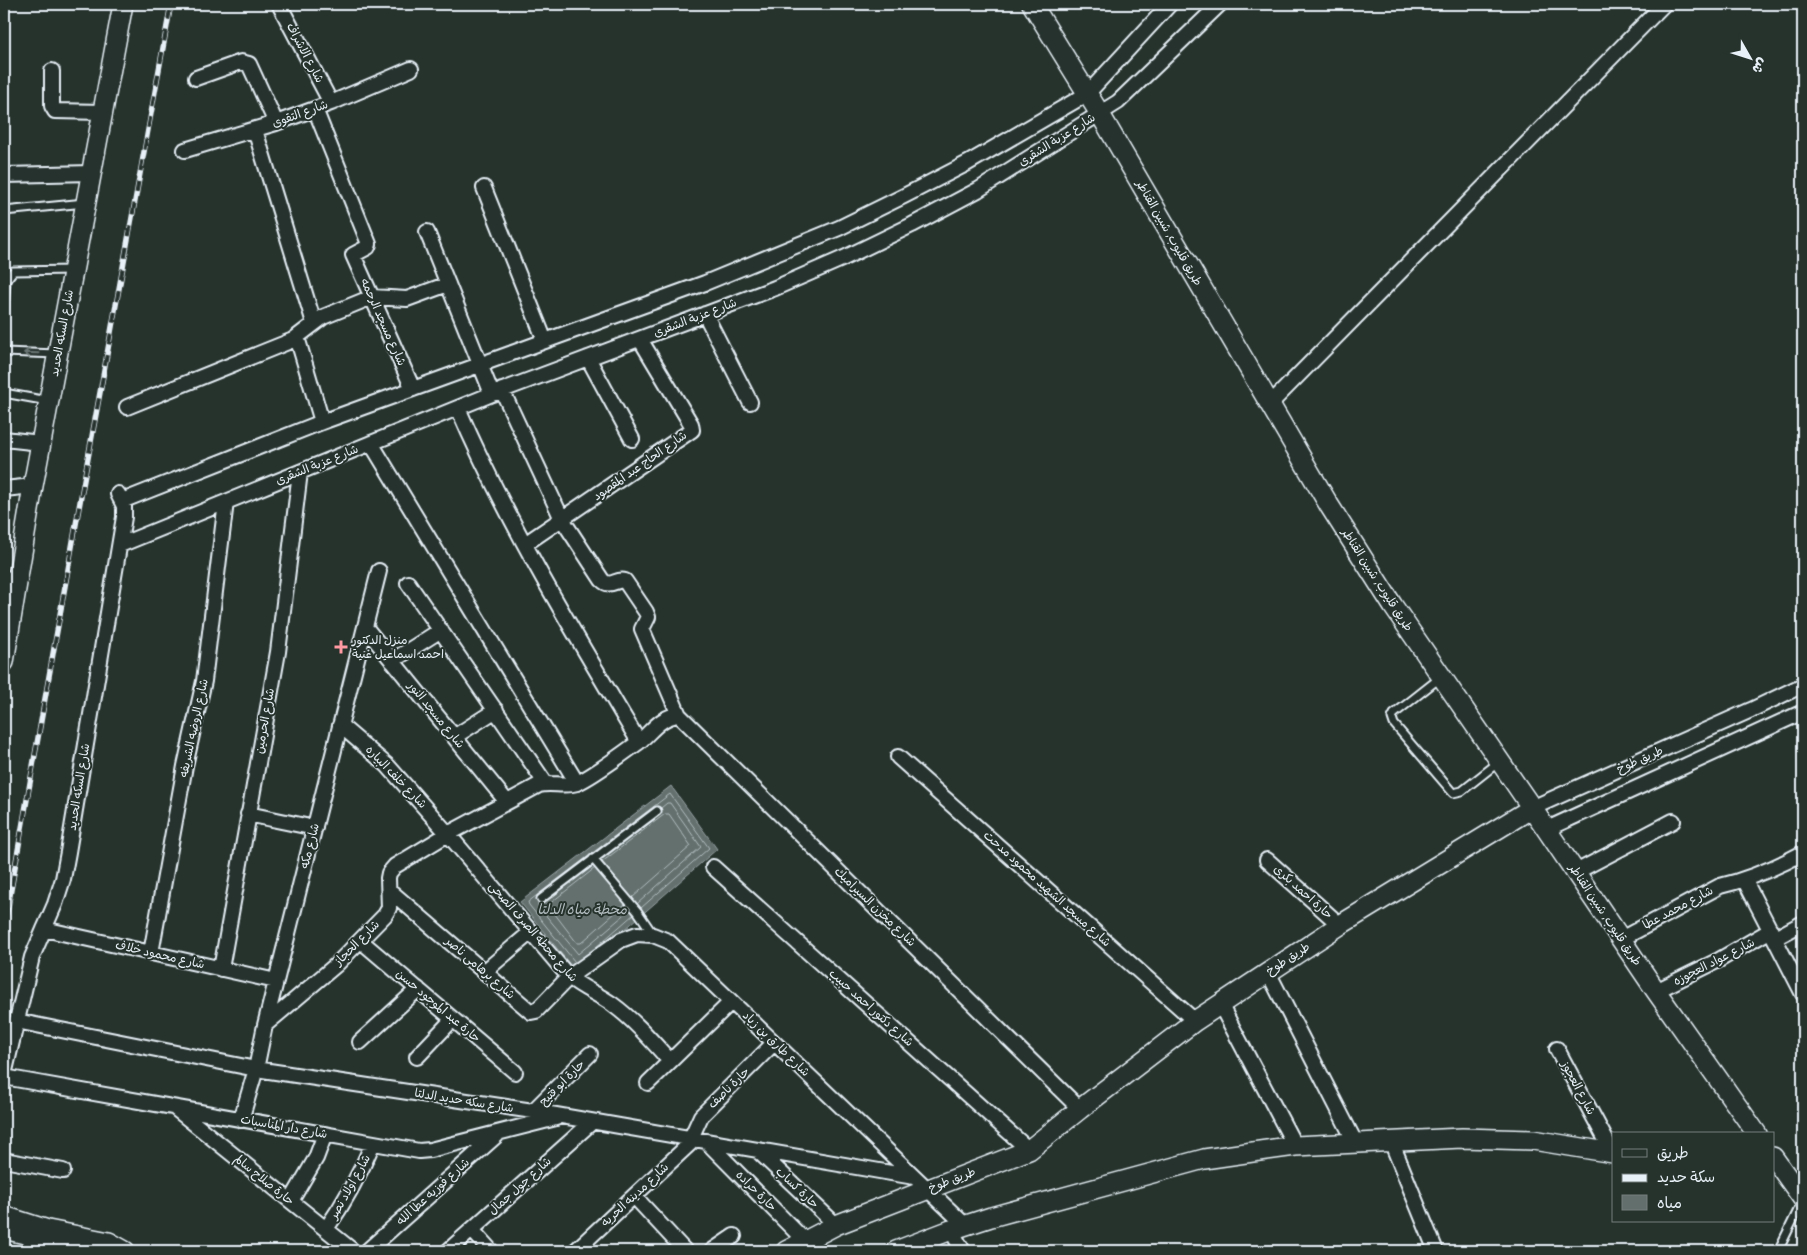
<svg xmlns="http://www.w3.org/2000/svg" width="1807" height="1255" viewBox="0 0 1807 1255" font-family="Pangolin,'Playpen Sans Arabic',sans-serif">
<rect width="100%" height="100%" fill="#26332d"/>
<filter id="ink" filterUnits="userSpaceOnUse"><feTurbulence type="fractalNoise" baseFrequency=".02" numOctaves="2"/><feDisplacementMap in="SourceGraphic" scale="10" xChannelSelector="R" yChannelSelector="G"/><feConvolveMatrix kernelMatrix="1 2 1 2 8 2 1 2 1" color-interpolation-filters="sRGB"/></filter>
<g filter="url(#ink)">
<path fill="#636f6d" stroke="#98a3a5" d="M671 786 717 849 576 972 520 902Z"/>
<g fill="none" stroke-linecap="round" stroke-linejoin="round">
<path stroke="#b3bdc0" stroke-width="1" d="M602 862 665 814H669L691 846 632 898
M595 868 548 905 577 943H581L625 904
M538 902V906L578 954 630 910
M637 904 701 847 670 803H667L661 808
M595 948 634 914
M575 962 529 905 528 902 670 794 709 848 641 908"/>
<defs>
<path id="lane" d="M4 211 85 203
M4 309 6 280 13 271 73 270
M4 352 57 354
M4 393 48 401
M1441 677 1394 714 1392 718 1394 724 1453 793 1462 791 1500 761
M593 859 638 912 653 934
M541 899 657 811
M1778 1251 1803 1200"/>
<path id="street" d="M279 4 331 103
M52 71V106L55 111 103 112
M196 78 241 62 249 64 276 123
M315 109 369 244 368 247 353 255 413 389
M255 130 314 323
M185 150 276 123 331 103 411 69
M4 175 92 173
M484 188 545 341
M427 232 492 394
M705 314 750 402
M297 337 322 422
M588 358 632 439
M502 390 562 519 602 580C611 589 616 578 625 581L646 612 648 617 642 629 679 715
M1270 404 1664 4
M127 407 293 340 323 317 372 297 407 299 448 284
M458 408C508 524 574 633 639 742
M4 439 41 443
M371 443 577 783
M4 489 33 486
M122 501 322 422 705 283 839 228 904 196 968 163 1087 94 1170 4
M525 544 692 430 691 424 640 339
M120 545 492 394 775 288 844 258 912 225 978 190 1118 102 1220 4
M4 578 17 580
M408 583 546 784
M365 627 507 802
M392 661 441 630
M340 725 388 766 448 834 569 977C582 988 598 994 612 1004 634 1020 652 1041 670 1061
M454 737 496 710
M898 757 1195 1021
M1532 808 1751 710 1803 685
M248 814 315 828
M1547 829 1803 712
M1267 860 1340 925
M713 867 1029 1150
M1576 872 1673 821
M1744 879 1803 994
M389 890 531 1012 536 1011 569 977 621 940 637 934 653 935 668 941 965 1225
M44 929 276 981
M1775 938 1803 923
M1621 939 1720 886C1749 879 1777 867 1803 853
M361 941 515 1072
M151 953 185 766 204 681 226 502
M221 969 278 652 300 472
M484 972 531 932
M1268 972 1355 1142
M1656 991 1719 960 1771 930
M1220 1004 1295 1146
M16 1021 256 1069 533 1111 914 1177
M265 1025 336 965 385 915 389 908 388 878 389 873 395 866 448 834 539 785C551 782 565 787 577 783 592 777 625 752 639 742 652 731 661 716 679 715L1080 1109
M360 1042 418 989
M1557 1049 1613 1153
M417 1057 453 1019
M4 1075 32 957 55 904 63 879 68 852 124 517V506L118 494
M4 1077 419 1151 430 1150 556 1118
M648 1083 731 1002
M176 1109 353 1251
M533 1111 590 1054
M241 1120 256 1069 265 1025 379 571
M691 1138 701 1116 774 1043
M706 1141 805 1241
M1391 1141 1436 1251
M757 1150 836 1225
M4 1160 63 1171
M634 1196 685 1251
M291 1201 316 1158 325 1134
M326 1229C345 1202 360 1174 373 1143
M472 1230 491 1251
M951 1230 963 1251
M367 1251 497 1135
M448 1251 592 1122
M575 1251 695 1139
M712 1251 734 1236"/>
<path id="secondary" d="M1032 4 1100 114 1329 505 1393 606 1532 808 1656 991 1757 1134
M4 662 33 486 123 4
M1773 1157 1803 1199
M4 1216 48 1230 109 1242 125 1251
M4 1229 25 1234 55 1245 87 1251
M786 1251 836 1225 1029 1150 1080 1109 1195 1021 1340 925 1532 808
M896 1251 951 1230 991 1217 1204 1159 1295 1146 1462 1138 1533 1140 1613 1153"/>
</defs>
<use href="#lane" stroke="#e8f1f8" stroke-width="11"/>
<use href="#street" stroke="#e8f1f8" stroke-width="18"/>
<use href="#secondary" stroke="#e8f1f8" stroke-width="22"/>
<use href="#lane" stroke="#26332d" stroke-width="7"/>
<use href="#street" stroke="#26332d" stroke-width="14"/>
<use href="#secondary" stroke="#26332d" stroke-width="19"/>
<defs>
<path id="rail" d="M4 929 80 502 171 4"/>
</defs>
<use href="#rail" stroke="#e8f1f8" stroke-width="5.5"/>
<use href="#rail" stroke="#26332d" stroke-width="4" stroke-dasharray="11" stroke-linecap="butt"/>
</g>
<defs><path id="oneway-shaft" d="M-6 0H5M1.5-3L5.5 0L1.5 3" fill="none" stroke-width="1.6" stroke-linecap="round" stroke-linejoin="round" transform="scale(1.25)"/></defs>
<use stroke="#6a7674" href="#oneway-shaft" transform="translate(31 353) rotate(-178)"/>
</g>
<path fill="#ff9aa2" stroke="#26332d" stroke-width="2" d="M338.5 639.5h5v5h5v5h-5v5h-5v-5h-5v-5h5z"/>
<g text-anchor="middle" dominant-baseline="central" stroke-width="4" stroke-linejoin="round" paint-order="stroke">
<g font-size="12" fill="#e8f1f8" stroke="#26332d">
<text transform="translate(305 53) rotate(62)">شارع الاشراف</text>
<text transform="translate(300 114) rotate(-20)">شارع التقوى</text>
<text transform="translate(1057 140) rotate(-32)">شارع عزبة الشقرى</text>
<text transform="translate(1169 233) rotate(60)">طريق قليوب, شبين القناطر</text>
<text transform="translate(695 318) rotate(-21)">شارع عزبة الشقرى</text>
<text transform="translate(383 322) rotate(66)">شارع مسجد الرحمه</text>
<text transform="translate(62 333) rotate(-80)">شارع السكه الحديد</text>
<text transform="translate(317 465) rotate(-22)">شارع عزبة الشقرى</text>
<text transform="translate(640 466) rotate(-35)">شارع الحاج عبد المقصود</text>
<text transform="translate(1377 580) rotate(57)">طريق قليوب, شبين القناطر</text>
<text transform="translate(436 715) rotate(51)">شارع مسجد النور</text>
<text transform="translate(265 721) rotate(-80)">شارع الحرمين</text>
<text transform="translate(194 728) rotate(-78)">شارع الروضه الشريفه</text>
<text transform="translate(1640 760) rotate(-24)">طريق طوخ</text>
<text transform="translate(396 777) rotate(46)">شارع خلف البياره</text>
<text transform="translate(79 787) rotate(-81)">شارع السكه الحديد</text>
<text transform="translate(310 846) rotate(-76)">شارع مكه</text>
<text transform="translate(1047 889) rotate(42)">شارع مسجد الشهيد محمود مدحت</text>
<text transform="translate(1303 892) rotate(42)">حارة احمد بكرى</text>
<text transform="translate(875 907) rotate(44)">شارع مخزن السيراميك</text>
<text transform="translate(1678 908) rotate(-28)">شارع محمد عطا</text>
<text transform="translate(1605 915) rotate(56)">طريق قليوب, شبين القناطر</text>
<text transform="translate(533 932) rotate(49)">شارع محطه الصرف الصحى</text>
<text transform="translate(357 943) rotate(-45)">شارع الحجاز</text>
<text transform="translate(160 955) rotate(13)">شارع محمود خلاف</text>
<text transform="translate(1288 959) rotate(-33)">طريق طوخ</text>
<text transform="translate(1714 962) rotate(-27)">شارع عواد العجوزه</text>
<text transform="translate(480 968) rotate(41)">شارع برهامى ناصر</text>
<text transform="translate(438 1006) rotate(40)">حارة عبد الموجود حسن</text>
<text transform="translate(871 1008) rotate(42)">شارع دكتور احمد حبيب</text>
<text transform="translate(776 1044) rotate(44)">شارع طارق بن زياد</text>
<text transform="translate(562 1083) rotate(-45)">حارة ابو فتيح</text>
<text transform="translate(729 1088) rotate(-45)">حارة ناصف</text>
<text transform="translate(1578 1088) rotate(62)">شارع العجوز</text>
<text transform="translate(464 1101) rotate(9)">شارع سكه حديد الدلتا</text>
<text transform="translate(284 1127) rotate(10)">شارع دار المناسبات</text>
<text transform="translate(264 1180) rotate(39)">حارة صلاح سالم</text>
<text transform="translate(952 1180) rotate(-21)">طريق طوخ</text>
<text transform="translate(520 1186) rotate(-42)">شارع جول جمال</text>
<text transform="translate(350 1187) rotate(-61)">شارع اولاد نصر</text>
<text transform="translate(797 1188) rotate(43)">حارة كساب</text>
<text transform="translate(756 1191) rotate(45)">حارة حراده</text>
<text transform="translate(433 1192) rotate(-42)">شارع فوزيه عطا الله</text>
<text transform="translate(635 1195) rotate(-43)">شارع مدينه الحريه</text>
</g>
<g font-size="12" fill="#e8f1f8" stroke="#26332d" text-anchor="start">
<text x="352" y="640">منزل الدكتور<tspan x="352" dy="14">احمد اسماعيل غنية</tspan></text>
</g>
<g font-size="14" font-style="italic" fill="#b3bdc0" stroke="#26332d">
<text x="582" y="909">محطة مياه الدلتا</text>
</g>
</g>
<rect width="1807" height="1255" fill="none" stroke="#26332d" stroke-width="20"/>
<rect x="10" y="10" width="1787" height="1235" fill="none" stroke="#e8f1f8" stroke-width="2" filter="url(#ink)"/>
<rect x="1612" y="1132" width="162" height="90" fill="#26332d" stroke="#747f7e"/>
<rect x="1622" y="1149" width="25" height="8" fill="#26332d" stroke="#747f7e"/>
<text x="1657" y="1158" font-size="15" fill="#e8f1f8">طريق</text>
<rect x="1622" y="1174" width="25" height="8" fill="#e8f1f8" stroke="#747f7e"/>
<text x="1657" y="1182" font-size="15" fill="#e8f1f8">سكة حديد</text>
<rect x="1622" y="1195" width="25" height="15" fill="#636f6d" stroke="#747f7e"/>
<text x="1657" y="1208" font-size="15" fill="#e8f1f8">مياه</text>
<g transform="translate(1750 58) rotate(129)" stroke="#26332d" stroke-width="4" paint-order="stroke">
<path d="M0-4L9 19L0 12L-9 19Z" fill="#e8f1f8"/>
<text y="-8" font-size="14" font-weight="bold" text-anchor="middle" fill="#e8f1f8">ش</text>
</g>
</svg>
